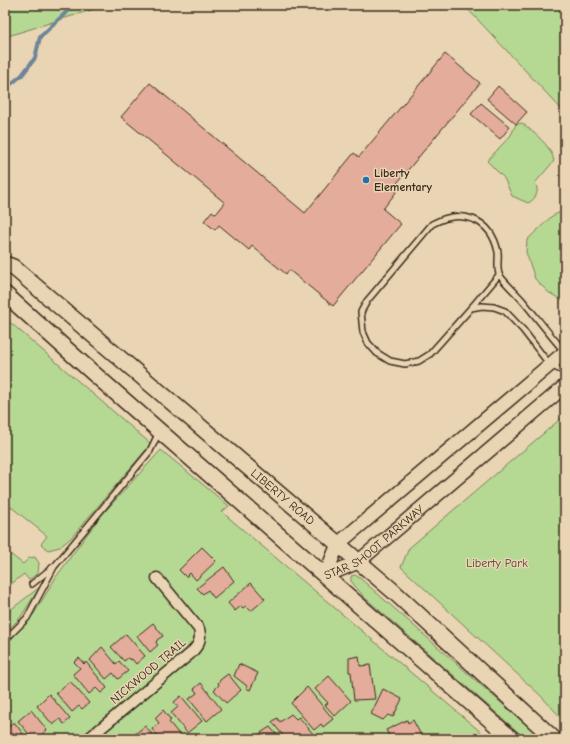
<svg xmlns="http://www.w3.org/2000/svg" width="570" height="744" viewBox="0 0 570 744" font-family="'Comic Neue',sans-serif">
<rect width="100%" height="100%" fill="#e9d5b3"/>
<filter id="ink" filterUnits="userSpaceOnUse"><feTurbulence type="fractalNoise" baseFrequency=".025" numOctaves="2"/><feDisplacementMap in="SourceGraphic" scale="8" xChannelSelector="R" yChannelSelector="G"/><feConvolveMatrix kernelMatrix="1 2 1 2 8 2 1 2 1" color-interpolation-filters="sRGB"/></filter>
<g filter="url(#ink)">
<path fill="#b5d893" stroke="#788158" d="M5 5H107L5 37Z
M464 5H565V113Z
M522 123C534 133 551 145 554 161L535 183C540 191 536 199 528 203L512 196 504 178 487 161 511 135 516 124Z
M565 210V300L563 301 548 292 535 279 526 252 527 240 552 216Z
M5 318 151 444 71 538 60 547 48 550 41 544 47 536 5 502Z
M565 415V722L541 696 401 567 409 548Z
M161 450 229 506 222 512 489 739H5V644L34 614 56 577 99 518Z
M5 550 23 564 29 558 35 557 39 563 38 573 29 580 24 574 5 589Z
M355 575 361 579 542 739H526L363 596 351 581V576Z
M40 587 20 618 5 633V614Z"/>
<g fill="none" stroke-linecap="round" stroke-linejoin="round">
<path stroke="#6e8499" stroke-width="4" d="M5 89 22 75 35 58 40 37 74 5"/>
</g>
<path fill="#e4ad9b" stroke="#3b2a1e" d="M445 54 480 83 393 188 397 191 383 209 401 224 333 306 289 270 286 274 252 246 249 250 219 225 215 230 204 221 212 211 216 214 225 203 121 117 150 83 305 213 354 153 359 157Z
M498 86 527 112 516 124 487 99Z
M481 103 510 127 500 139 471 114Z
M202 547 216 561 196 580 190 573 186 577 179 570Z
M224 567 234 581 214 598 208 590 203 594 197 588Z
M251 583 265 599 251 611 246 606 243 608 241 606 235 611 228 603Z
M153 623 163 636 157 640 156 643 158 645 150 652 137 636Z
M126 634 145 656 136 664 132 659 130 660 128 658 124 661 111 647Z
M102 647 116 664 119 661 128 671 118 679 113 673 106 679 90 660Z
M359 656 360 666 370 665 375 699 354 700 351 672H349V658Z
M79 658 84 664 86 662 107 688 101 693 96 688 89 694 73 674 80 668 74 662Z
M239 664 258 673 250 690 246 688 247 686 234 676Z
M228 674 241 690 226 703 214 690 219 685 218 683 220 680Z
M329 676 351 701 335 716 325 705 328 703 315 689Z
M70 681 89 703 82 709 79 706 72 712 56 693Z
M201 683 221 709 207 721 189 699 197 693 194 689Z
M307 687 333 719 323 727 321 724 314 730 291 703Z
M383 689 402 699 393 717 388 715 383 720 371 714Z
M49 694 70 719 64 724 60 719 53 725 37 706Z
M181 696 202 721 187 733 171 713 178 707 174 702Z
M31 710 47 730 41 735 44 739H33L18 721Z
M163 710 171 720 169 722 182 738 180 739H159L152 729 159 723 155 718Z
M291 714 296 719 299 717 314 735 309 739H286L272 722 277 718 280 722Z
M407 720 408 723 413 720 423 739H391L386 730Z
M14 722 27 739H7L5 736V730Z
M145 726 156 739H138L139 738 135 734Z
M270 727 280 739H254L262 732Z"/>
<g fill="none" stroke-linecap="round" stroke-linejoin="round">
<defs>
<path id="service" d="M471 308 499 275
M564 351C550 335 537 318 523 301 516 293 507 285 500 276 496 270 499 260 498 252 491 218 461 208 432 224L367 301 361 312 363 332 368 343 377 353 390 361 405 364 419 361 430 354 471 308 482 306 494 307 505 311 523 330 550 365 565 372
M32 584 53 567
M5 640 27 618 54 567 150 451 159 432"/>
<path id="minor" d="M88 739 190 654C198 646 202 640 199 629L157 578"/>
<g id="tertiary">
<path d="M325 576 338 544 565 352"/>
<path id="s1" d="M325 576 358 562 565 386"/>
</g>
<g id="secondary">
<path id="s2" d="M5 264 13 267 392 590 554 739"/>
<path d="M5 294 92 372 512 739"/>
</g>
</defs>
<use href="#service" stroke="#3b2a1e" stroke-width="8"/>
<use href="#minor" stroke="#3b2a1e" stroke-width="13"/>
<use href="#tertiary" stroke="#3b2a1e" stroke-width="16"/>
<use href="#secondary" stroke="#3b2a1e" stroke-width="18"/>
<use href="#service" stroke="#e9d5b3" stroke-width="5"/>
<use href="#minor" stroke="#e9d5b3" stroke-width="10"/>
<use href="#tertiary" stroke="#e9d5b3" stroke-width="13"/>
<use href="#secondary" stroke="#e9d5b3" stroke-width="15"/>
</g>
</g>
<circle fill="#1f6fb2" stroke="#e9d5b3" stroke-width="1.5" cx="366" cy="180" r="4"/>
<g text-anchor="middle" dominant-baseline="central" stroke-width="3" stroke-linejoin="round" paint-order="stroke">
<g font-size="12" font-weight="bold" fill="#3b2a1e" stroke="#e9d5b3" text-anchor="start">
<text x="374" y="173">Liberty<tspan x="374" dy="14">Elementary</tspan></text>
</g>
<g font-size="12" fill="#3b2a1e" stroke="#e9d5b3">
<text stroke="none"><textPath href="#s2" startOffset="363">LIBERTY ROAD</textPath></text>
<text stroke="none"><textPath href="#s1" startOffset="60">STAR SHOOT PARKWAY</textPath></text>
<text transform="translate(148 671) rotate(-40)">NICKWOOD TRAIL</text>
</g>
<g font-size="12" fill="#4d4430" stroke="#e9d5b3">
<text x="497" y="563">Liberty Park</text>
</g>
</g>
<rect width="570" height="744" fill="none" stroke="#e9d5b3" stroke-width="20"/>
<rect x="10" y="10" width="550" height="724" fill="none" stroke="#3b2a1e" stroke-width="1.5" filter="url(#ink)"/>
</svg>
